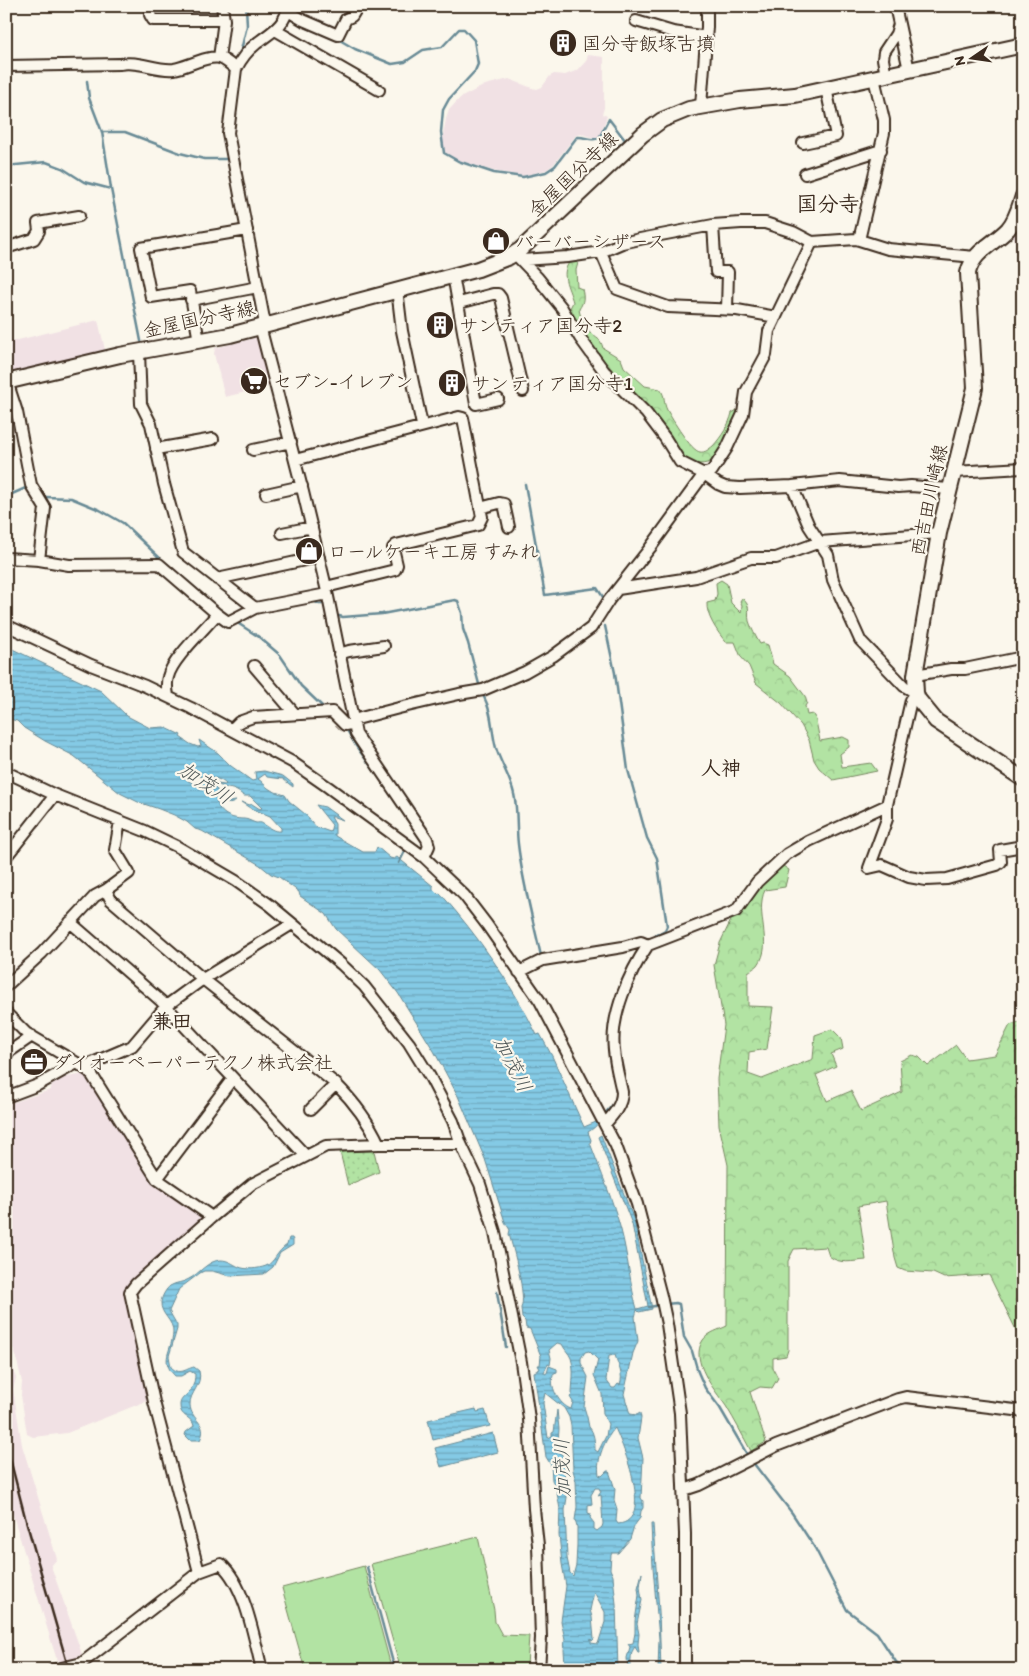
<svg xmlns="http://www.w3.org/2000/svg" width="1029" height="1676" viewBox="0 0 1029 1676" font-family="Itim,'Klee One',sans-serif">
<defs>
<pattern id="grass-dots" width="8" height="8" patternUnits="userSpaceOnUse" patternTransform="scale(1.25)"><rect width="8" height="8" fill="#b2e3a3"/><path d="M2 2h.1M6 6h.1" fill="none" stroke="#9ac38c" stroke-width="1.8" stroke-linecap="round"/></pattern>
<pattern id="forest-crowns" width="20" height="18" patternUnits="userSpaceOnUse" patternTransform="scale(1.25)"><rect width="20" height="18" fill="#b2e3a3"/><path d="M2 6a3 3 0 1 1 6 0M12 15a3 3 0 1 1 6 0" fill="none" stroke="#9ac38c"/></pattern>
<pattern id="water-rules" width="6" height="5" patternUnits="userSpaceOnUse" patternTransform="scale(1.25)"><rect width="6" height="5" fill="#84cae5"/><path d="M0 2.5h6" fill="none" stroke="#6da4b9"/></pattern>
</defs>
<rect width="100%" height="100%" fill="#fbf7ec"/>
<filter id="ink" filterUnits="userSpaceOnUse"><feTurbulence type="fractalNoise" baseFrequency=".02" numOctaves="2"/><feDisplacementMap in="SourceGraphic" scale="10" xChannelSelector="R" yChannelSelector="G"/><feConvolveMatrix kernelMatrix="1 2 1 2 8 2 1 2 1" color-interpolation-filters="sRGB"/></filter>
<g filter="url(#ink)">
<path fill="#f1e1e4" d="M588 55 604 57V108L602 114 607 116 600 135 597 137H591L582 134 576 135 553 165 546 170 523 176 493 171 458 160 445 152 442 141 446 119 449 110 460 98 485 85 509 79 532 88 537 89 542 87 550 76 554 74 565 75 578 70 586 61Z
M1023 223V291L1018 289 1016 284V242L1014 237 1010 234 1016 225Z
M98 320 106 354 9 378 6 370V343Z
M259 337 270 386 225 397 214 354 215 348Z
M85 1074 155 1182 169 1194 205 1217 124 1292 149 1400 67 1433 33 1437 27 1434 21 1395 22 1382 14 1349 8 1350 6 1345V1105L50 1090 55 1079Z
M6 1351 16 1378 13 1389 22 1445 57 1559 51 1566 82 1654 73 1660 61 1663 56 1657 6 1492Z"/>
<path fill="url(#grass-dots)" stroke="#768660" d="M374 1151 379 1172 348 1185 340 1152Z"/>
<path fill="url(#forest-crowns)" stroke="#768660" d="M572 260H576L578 263 576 270 577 287 582 289C584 297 584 302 579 309 580 317 585 326 590 332 597 340 600 337 603 348L621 359 624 367 645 386 660 389C666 397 663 402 667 410 672 419 691 451 700 452 705 453 709 449 713 446 722 436 729 425 732 413L737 410 739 413 717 459C704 466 696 465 682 459L606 369 568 312 573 302C569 287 558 272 572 260Z
M721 580 727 584 731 603 741 613 742 605 740 601 742 598C752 607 747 611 749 621 751 628 756 637 760 644L763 643 768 645 773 664 790 676 805 696 807 703 805 706 807 715 812 714 815 716 820 741 843 737 849 740V747L840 754 842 767 871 763 877 771 833 780 819 768 814 760 809 740 801 725 781 703 756 683 749 666 741 657 735 642H726C717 632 706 615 707 603L715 601 717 594 716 583Z
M783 866 789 870 785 887 765 890C754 913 774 943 758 965 756 967 751 970 748 972V1006L773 1007 767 1049 749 1052 748 1074 762 1079 813 1059 815 1035 832 1029 841 1038 843 1049 831 1054 836 1066 816 1075 827 1101 851 1091 861 1111 902 1092 900 1061 912 1055 919 1057 928 1066 956 1045 966 1059 995 1055 1010 1025 1023 1021V1344L989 1275 944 1278 933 1273 905 1271 898 1268 895 1258 886 1201 858 1206 866 1260C853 1261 840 1265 829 1256L826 1247 794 1249 788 1261V1350L786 1356 773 1358V1368L778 1378 772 1388 760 1387 750 1392 766 1442 751 1451C743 1436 735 1421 726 1406 715 1390 689 1361 703 1340 709 1332 719 1330 727 1326L728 1165 719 1125 717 1079 724 1025 714 965 720 943 733 916 760 884 772 873Z"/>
<path fill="#b2e3a3" stroke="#768660" d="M478 1537 494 1610 495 1622 502 1635 529 1636 527 1666 513 1670H401L371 1564Z
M364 1566 392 1670H305L282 1588Z"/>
<path fill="url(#water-rules)" stroke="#678a95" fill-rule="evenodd" d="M6 646 101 691 127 716 150 728 164 727 181 735 180 737 190 744 198 747 201 746 199 740 218 753 231 766 252 781 256 780 255 772 264 771 283 776 293 784V787L283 779 267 777 265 774 258 779C263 782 264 785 268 788 273 792 279 793 285 795L289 801 305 814 316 827 330 832 332 825 316 805 325 807 343 820 334 817H331L335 824V836L363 852H375L377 847 390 858 394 859 397 857 433 886V889L438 894 440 893C479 937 511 983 537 1035L540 1034 552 1056 584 1127 596 1122 616 1100C616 1083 609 1066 608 1049 607 1034 610 1019 613 1005L616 1007C614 1021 610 1036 612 1050 615 1077 631 1092 607 1114 599 1121 598 1126 588 1132L591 1140 590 1143C601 1172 613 1201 621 1230 628 1256 630 1285 637 1309L648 1306 632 1224 598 1137 601 1135 634 1220 652 1309 639 1312 637 1310 635 1317 638 1341 633 1353 624 1394 630 1414 637 1415 640 1413 641 1418 638 1438 643 1458 641 1498 643 1501V1508L641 1511 640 1518 634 1526 630 1539 618 1553H612L611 1555 610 1569 613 1576 616 1604 618 1670H573L565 1664 564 1650 565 1639 561 1621 566 1586 562 1564 559 1535 560 1509 556 1488 552 1480 551 1465 546 1457 534 1372 540 1369 538 1365H540L541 1356 530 1329 526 1328 525 1321 522 1318 521 1308C527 1297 513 1248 509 1234L510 1230 505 1222 485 1159 458 1096 434 1051 398 993 380 970 336 929 326 914 300 896 299 892 279 877 271 874 260 865 202 831 195 829 187 822 174 815 159 809 138 802 120 793 74 756 45 741 24 728 17 721 6 718ZM188 765 194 771 196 775 203 777 208 775 212 778C216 778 222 780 226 784L225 785 217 784C229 791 231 785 244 796H250L262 808 260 809 252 804 250 805 241 802C247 806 252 810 259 812L258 811 270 816 281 828V831C273 832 269 827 263 824 261 822 258 823 256 823 252 822 248 819 244 819 228 819 216 812 216 795 224 799 226 808 236 801L229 802 212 785 202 780 200 782C193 785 186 781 183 775L190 774V771L186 767ZM557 1343 562 1344C564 1349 569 1353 571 1358 575 1371 572 1383 572 1395L570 1397 573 1402 571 1409C559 1405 548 1385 554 1373L557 1372V1369L549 1366 547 1373 545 1374 544 1372 548 1364 550 1365 551 1358 549 1350ZM589 1351 598 1360 594 1375 602 1394 603 1414 608 1424 606 1436 598 1452 595 1450C595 1442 594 1432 589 1427L587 1417 584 1407 588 1377 581 1363V1358L585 1352ZM615 1355C618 1365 624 1375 620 1385L618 1384 615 1388H612L606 1380 609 1356ZM545 1393 564 1408 569 1417 571 1426 573 1470 576 1481 577 1507 575 1520 577 1527V1545L576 1565 573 1576 570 1573 567 1558 565 1510 568 1491 564 1472V1461L558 1443 559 1429 557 1410 554 1432 552 1433V1436L548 1438 543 1403ZM615 1428C623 1446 655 1521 618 1524L616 1521 617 1509 614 1500 615 1489 609 1471H607L602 1476 599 1475C596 1459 605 1439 615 1428ZM595 1488H599L601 1492 598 1496 601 1495 603 1524 602 1527 597 1531 594 1529V1523L590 1518 591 1514 588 1513V1505L592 1504 591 1495ZM594 1592 605 1612V1622L598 1644 591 1643V1639L592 1641 594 1639 592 1617 590 1610Z
M289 1238H292L293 1240V1245L280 1253 273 1267 264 1274 230 1276 212 1271H204L200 1273 179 1289 169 1311 177 1325V1329L169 1356 171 1367C180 1376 185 1369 194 1367L199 1371C203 1385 189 1393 190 1405 191 1421 209 1423 200 1440H190L185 1435 186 1432 194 1426C193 1417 179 1417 180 1405 180 1395 195 1395 195 1374L190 1371 181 1376H175C159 1360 172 1351 173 1333 174 1320 160 1315 161 1302 162 1296 166 1289 170 1286 176 1282 183 1283 189 1279 199 1274 208 1260 221 1260 228 1260 233 1264 239 1267 246 1270 258 1269 266 1266 274 1263 277 1251 287 1245Z
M476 1409 477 1412 485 1410 490 1426 433 1440 428 1420Z
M493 1433 498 1452 441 1467 435 1448Z
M651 1524H653L659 1611 661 1670H658L659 1639 653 1567Z
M642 1573 640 1587 642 1600 637 1624 639 1634 638 1644 639 1652H638L635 1647C630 1652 631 1661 631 1668L628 1670 627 1658 630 1647 628 1644 633 1643 635 1633V1621L639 1595 638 1588Z"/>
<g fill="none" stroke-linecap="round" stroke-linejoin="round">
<path stroke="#678a95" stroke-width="2.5" d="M338 39 355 49 392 64 405 62 423 50 442 47 459 29H464L474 40 478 64 475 71 449 99 443 110 441 132 444 153 458 161 494 173 523 177 546 172 555 166 577 137C585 136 591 142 599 138L609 119 625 140 602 163
M240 54 247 26 246 6
M87 81 89 98 102 132 111 188
M102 132H125L180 153 204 159H229L228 157
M6 166 46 162 62 168 84 182 111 189 141 341
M459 267 485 259
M145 378 147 407
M525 484 545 595 597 588 603 597
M6 494H12L28 487
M46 497 71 498 100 510 123 523 163 561
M187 581 205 597
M311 600 319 604H327
M339 616 343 617 382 614 455 600 458 601 462 613 463 629 468 643 480 688
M236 622 259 637 280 655 301 686 322 706
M605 626 615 673 628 770 647 838 657 858 667 926 665 930 656 935
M484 697C493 714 491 730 496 748 501 764 511 779 514 794 518 811 516 827 518 844 522 880 533 920 541 956
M347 730 356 746 384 784
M421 838 423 845
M399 863 405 851
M497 1292 506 1347
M666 1304 676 1303 679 1304 684 1337 692 1351 698 1372 705 1388 720 1408 748 1456
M649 1307 661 1305
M751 1460 792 1513 815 1548 847 1610 877 1633 896 1662 904 1670
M367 1567 395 1670"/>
<defs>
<path id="minor" d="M150 6V15L153 20H224
M895 6 909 70
M288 11 303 20 338 35 346 19 352 16 358 6
M636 21 673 32 707 37
M275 30 379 90
M219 58 224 20 222 6
M6 66 120 64C138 60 156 71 174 69 187 67 207 55 220 58 226 60 232 66 236 69
M886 76 883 59 884 52 896 34 899 24
M701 106 707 27V6
M803 143 836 136 826 88
M805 174 881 150
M713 225 716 272H728L727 309
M859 240 884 133V120L874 78
M6 248 34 239 39 231 38 223 79 216
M601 252 617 289 668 307 737 310 776 317
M515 254 537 277 562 308 580 338 604 371 646 413 665 438 680 462 704 474 718 484 725 487 740 488 792 486 840 481 898 487 911 486 949 489
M522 260 568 257 601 252 622 243 640 239 713 225 741 223H765L793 232 812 242 856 239 888 249 975 257
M453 275 476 404 498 399
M397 289 402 331 422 425
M191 300 258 287
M459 303 493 294H498L501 298 523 391
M265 324 228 133 236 69C241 59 247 51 256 44 269 33 286 26 288 6
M260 326 303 492 326 587 356 734 427 839 429 846 424 857
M199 341 190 291 151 297 141 248 247 230
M139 352 141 404 151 424 164 484 183 552 255 608 327 594
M6 378 17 412 31 485 45 508 39 560 6 558
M156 449 213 439
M253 450 291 442
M295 460 459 417 463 418 482 517 478 525 396 545 393 548 397 565 395 570 326 587
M954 472 1023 468
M792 486 809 526 828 555 833 580 860 640 904 686 916 693 911 700 887 805V819L869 868
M266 494 302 486
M480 508 499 503 504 504 509 527
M282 533 312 527
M39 560 69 565 159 564 217 614C205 629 172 659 168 677 166 683 167 690 168 696
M217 579 319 557
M618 589 696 577 751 558H776L820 542 939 533
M217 614 228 622 255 608
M6 625 91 665 145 686 191 708 292 762 328 787 424 857 464 895 487 925 540 1001 616 1146 637 1204 661 1296 667 1324 680 1413 685 1534V1670
M339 654 349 651 384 646
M254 666 295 714
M915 675 951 669H965L1023 657
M353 720 399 708 459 694 483 690 525 672 553 656 591 628 609 600 650 548 704 474 712 471 727 448 743 414 746 392 766 355 769 331 812 242
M232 729 239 722 253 717 332 712 345 725 354 723
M6 772 55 795 145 831 178 847 236 881 270 905 341 964 364 986 409 1043 430 1077 453 1121 461 1144 480 1184 495 1232 521 1362 529 1419 534 1509 538 1545 541 1638 539 1670
M6 857 55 795
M869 868 882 865 909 877 926 880 947 879 997 865 1001 862 1000 850 1023 846
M106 890 111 900 203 979 336 1084C353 1101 369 1122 379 1144
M70 922 161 1001 306 1156
M519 972 543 960 623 947 641 942 648 945
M6 986 42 953 95 896 106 890 129 873 115 850 120 821
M6 1013 26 1033 77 1063 90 1072 157 1179 212 1217
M6 1054 32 1036
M83 1067 132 1046 166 1006 203 979 292 924
M6 1097 38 1085 77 1063
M311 1109 336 1084
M605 1124C613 1115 622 1105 622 1092 619 1078 615 1064 614 1050 610 1016 629 973 648 945L736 911 757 882 787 854 809 841 887 805
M157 1179 233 1078
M684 1490 699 1485 776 1446 898 1399 906 1397 1023 1411
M199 1572 154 1402 130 1292 136 1284 212 1217 252 1184 326 1146 379 1144H461
M53 1670 82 1663 199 1572 221 1564C246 1587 254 1638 262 1670"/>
<path id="secondary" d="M1023 196C1019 208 1016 220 1008 229 994 244 973 251 968 273L975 388 939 533 915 675 916 693 918 699 936 721 1023 779
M6 382 120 355 230 335 478 269 509 257 520 250 643 134 662 120 689 109 740 100 795 95 1023 45"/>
</defs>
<use href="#minor" stroke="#3b2a1e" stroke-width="14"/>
<use href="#secondary" stroke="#3b2a1e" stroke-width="18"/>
<use href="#minor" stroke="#fbf7ec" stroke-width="10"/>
<use href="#secondary" stroke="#fbf7ec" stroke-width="14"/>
<path stroke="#3b2a1e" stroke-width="2.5" d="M6 1443 25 1517 69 1670"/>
</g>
</g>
<defs>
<symbol id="building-disc" viewBox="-11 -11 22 22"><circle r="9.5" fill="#3b2a1e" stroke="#fbf7ec"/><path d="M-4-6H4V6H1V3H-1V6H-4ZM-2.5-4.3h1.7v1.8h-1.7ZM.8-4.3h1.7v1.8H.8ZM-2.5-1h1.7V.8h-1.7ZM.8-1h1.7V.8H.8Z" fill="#fff"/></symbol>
<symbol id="shop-disc" viewBox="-11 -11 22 22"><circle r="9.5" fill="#3b2a1e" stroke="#fbf7ec"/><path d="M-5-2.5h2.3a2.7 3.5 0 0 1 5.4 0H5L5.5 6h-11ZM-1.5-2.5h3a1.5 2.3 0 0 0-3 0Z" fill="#fff"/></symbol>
<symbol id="supermarket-disc" viewBox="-11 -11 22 22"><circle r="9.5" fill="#3b2a1e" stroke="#fbf7ec"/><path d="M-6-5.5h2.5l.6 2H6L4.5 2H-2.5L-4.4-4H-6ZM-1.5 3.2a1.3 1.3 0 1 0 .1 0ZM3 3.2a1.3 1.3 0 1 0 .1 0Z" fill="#fff"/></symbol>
<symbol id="office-disc" viewBox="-11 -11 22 22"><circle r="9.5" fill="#3b2a1e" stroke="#fbf7ec"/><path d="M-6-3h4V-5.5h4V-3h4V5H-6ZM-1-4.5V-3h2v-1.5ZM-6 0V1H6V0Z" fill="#fff"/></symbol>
</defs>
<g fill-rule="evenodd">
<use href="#building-disc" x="547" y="27" width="32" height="32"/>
<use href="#shop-disc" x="480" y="225" width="32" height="32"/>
<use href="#building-disc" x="424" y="309" width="32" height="32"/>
<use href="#supermarket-disc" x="238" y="365" width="32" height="32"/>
<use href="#building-disc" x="436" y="367" width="32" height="32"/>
<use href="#shop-disc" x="293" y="535" width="32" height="32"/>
<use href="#office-disc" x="18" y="1046" width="32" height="32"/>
</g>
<g text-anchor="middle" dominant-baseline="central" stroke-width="4.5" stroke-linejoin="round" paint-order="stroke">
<g font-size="19" fill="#3b2a1e" stroke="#fbf7ec" text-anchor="start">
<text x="582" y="43">国分寺飯塚古墳</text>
<text x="515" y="241">バーバーシザース</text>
<text x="459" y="325">サンティア国分寺2</text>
<text x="273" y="381">セブン-イレブン</text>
<text x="471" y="383">サンティア国分寺1</text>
<text x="328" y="551">ロールケーキ工房 すみれ</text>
<text x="53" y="1062">ダイオーペーパーテクノ株式会社</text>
</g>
<g font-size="19" fill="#3b2a1e" stroke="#fbf7ec">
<text transform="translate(573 174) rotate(-43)">金屋国分寺線</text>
<text transform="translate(199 319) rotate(-12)">金屋国分寺線</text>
<text transform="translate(929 500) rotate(-78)">西吉田川崎線</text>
</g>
<g font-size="20" font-weight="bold" fill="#3b2a1e" stroke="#fbf7ec">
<text x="721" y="768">人神</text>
<text x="172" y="1021">兼田</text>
</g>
<g font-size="20" font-style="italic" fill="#515a5a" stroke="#fbf7ec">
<text transform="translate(206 783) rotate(33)">加茂川</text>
<text transform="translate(513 1064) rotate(63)">加茂川</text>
<text transform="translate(562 1468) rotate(-92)">加茂川</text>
</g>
<g font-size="21" font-weight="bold" fill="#3b2a1e" stroke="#fbf7ec">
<text x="828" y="203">国分寺</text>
</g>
</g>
<rect width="1029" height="1676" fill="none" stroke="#fbf7ec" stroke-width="25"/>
<rect x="12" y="12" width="1004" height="1651" fill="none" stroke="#3b2a1e" stroke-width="2" filter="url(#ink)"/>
<g transform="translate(972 58) rotate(257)" stroke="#fbf7ec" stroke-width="4" paint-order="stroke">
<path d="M0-4L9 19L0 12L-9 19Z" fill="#3b2a1e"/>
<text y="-8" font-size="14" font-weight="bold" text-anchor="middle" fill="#3b2a1e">N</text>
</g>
</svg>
